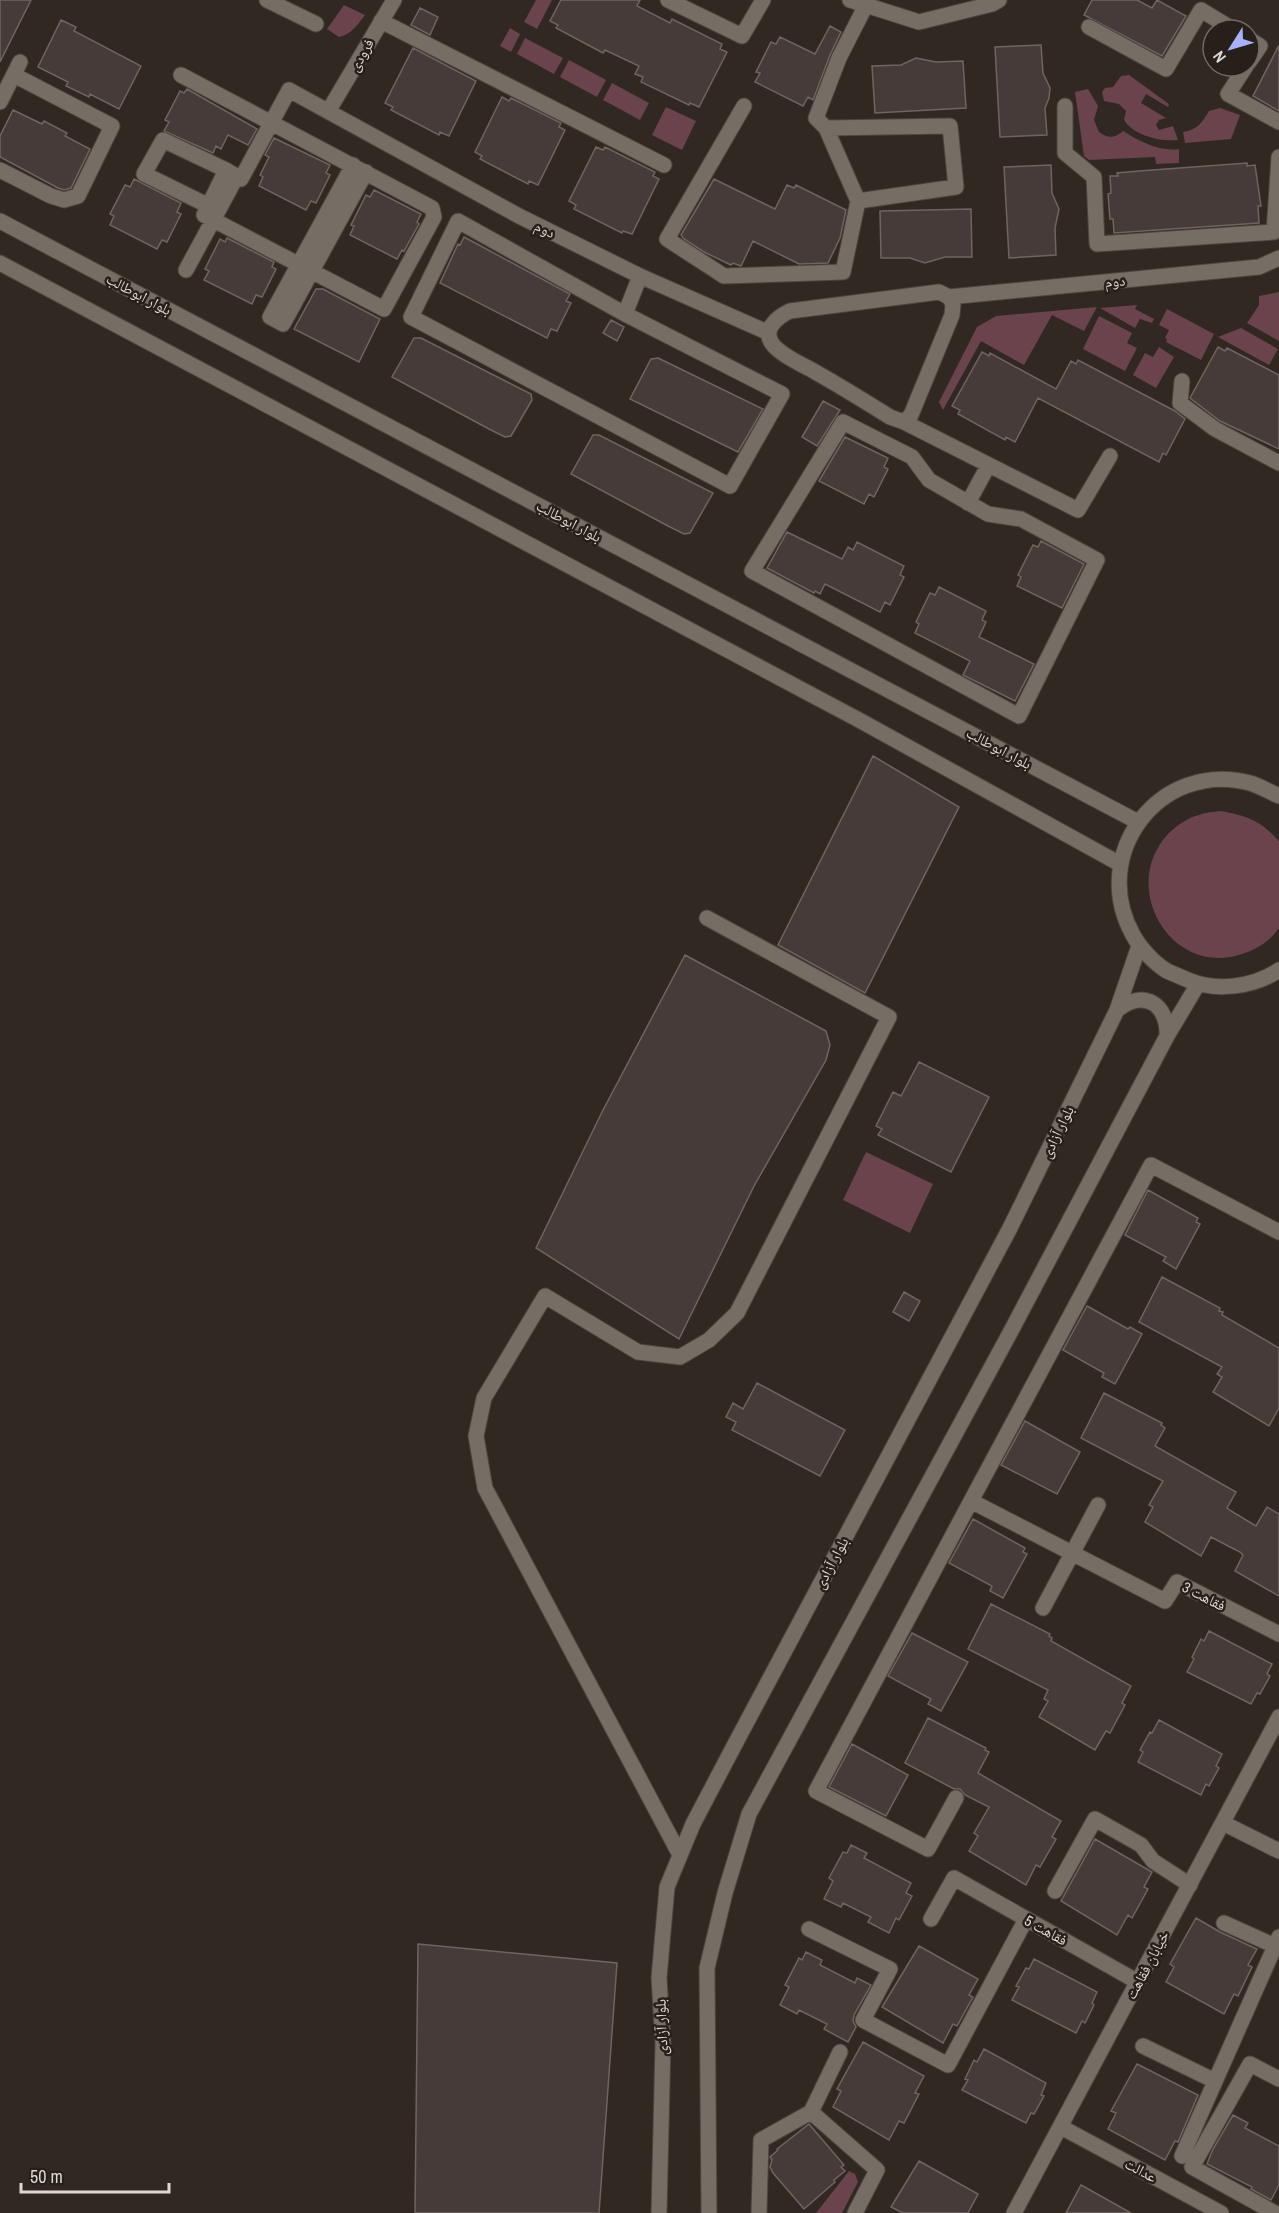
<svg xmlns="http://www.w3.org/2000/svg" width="1279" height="2213" viewBox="0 0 1279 2213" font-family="'Archivo Narrow','Noto Naskh Arabic',sans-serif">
<rect width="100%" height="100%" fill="#312822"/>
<path fill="#6a434d" d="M536 0H552L537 29 524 22Z
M344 5 365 15C358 24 351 35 339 37L327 29Z
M510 28 520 34 511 52 500 46Z
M525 38 563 58 554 74 517 54Z
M569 60 606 80 597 97 560 77Z
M1129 75 1169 104 1168 107 1146 94 1141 103 1166 118 1159 120 1156 125 1159 130 1173 126 1178 140C1161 142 1134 136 1124 120L1126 111 1119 104 1104 101 1102 92 1105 88 1113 87 1121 76Z
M612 83 649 103 640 120 603 100Z
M1088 89 1098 106 1094 120 1099 132C1108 139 1115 138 1123 131 1139 141 1159 152 1179 149V163L1156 164 1155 157 1089 160 1084 156 1075 92Z
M666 107 696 121 682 150 652 135Z
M1220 108 1240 115 1231 139 1185 143 1183 132C1197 130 1202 123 1209 111Z
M1279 292V341L1247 323 1259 305V296Z
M1137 305 1135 309 1154 319 1152 323 1140 319 1135 328 1100 308Z
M1097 307 1084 331 1052 315 1024 365 981 341 943 410 939 402 977 327 996 316Z
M1167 309 1214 334 1201 360 1166 342 1167 339 1165 338 1169 330 1159 325Z
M1099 316 1132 333 1127 343 1137 348 1125 371 1083 349Z
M1241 328 1278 349 1269 365 1218 337Z
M1159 347 1174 357 1156 388 1133 375 1145 353 1153 357Z
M1221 811C1248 816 1261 821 1279 841V928C1270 941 1257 949 1242 954 1172 978 1118 888 1168 834 1176 826 1187 818 1199 815 1206 812 1214 812 1221 811Z
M866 1152 933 1184 910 1233 843 1200Z
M849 2171 855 2174 858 2182 842 2213H816Z"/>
<path fill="#473b39" stroke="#706461" stroke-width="1.5" d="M0 0H31L0 62Z
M561 0H640L637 6 670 23 672 19 722 44 720 49 727 52 699 107 690 103 689 105 641 82 643 77 635 74 639 66 605 50 603 53 556 28 558 25 550 21Z
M1092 0H1137L1152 8 1157 0 1186 16 1162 56 1084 15Z
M420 8 438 17 430 35 411 25Z
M61 20 76 27 74 31 141 66 119 109 90 94 89 97 66 86 68 82 38 67Z
M830 26 841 32 830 55 813 100 808 97 803 106 755 82 760 73 756 72 771 42 776 44 780 37 815 54Z
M1041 45 1043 73 1050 88 1049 98 1045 108 1047 135 1000 137 995 47Z
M1279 45V111L1253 96Z
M413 48 476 81 449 136 440 132 439 135 391 110 393 107 385 103Z
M916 58 936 62 963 61 966 108 875 113 872 66 901 65Z
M187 89 257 129 248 145 228 135 221 149 216 146 213 153 164 131 169 122 165 120 180 91 184 93Z
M502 97 509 101 511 98 561 123 559 127 565 130 538 185 529 181 528 184 480 159 482 156 475 152Z
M13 110 42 124 44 121 67 133 65 136 90 149 71 188 64 190 58 188 0 157V136Z
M274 138 330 165 326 173 330 175 316 203 311 201 306 210 259 186 263 177 260 175 269 157 265 155Z
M596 147 603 150 605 147 655 172 653 176 659 179 632 234 623 231 622 233 574 209 576 205 569 201Z
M1247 163V166L1255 165 1261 206H1258L1259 223 1114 233 1113 219H1110L1108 194 1111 193 1110 176H1118L1117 173 1139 171Z
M1051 165 1052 193 1059 209 1055 228 1056 255 1009 258 1004 167Z
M134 179 181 203 177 212 181 214 167 242 162 240 157 249 110 225 114 216 110 214 125 185 130 187Z
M714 179 775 209 787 185 794 188 796 185 846 210 840 238 828 263 799 264 753 241 741 266 733 263 731 265 704 252 684 239 681 235Z
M374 190 421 214 417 222 419 224 404 251 402 250 397 259 350 235 354 226 351 225 366 195 370 197Z
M971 209 972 257H945L925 263 910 258H881L880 211Z
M464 237 570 294 566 301 571 303 557 331 551 329 547 338 440 283 458 244 460 245Z
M227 238 274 262 272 267 276 269 262 297 256 295 252 304 204 280 209 271 205 269 220 239 225 242Z
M316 289H323L380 319 359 362 294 329Z
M611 320 624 327 617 341 603 333Z
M414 338H421L531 394 532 400 511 436 505 437 489 429 392 377Z
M1218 347 1225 351 1227 348 1279 375V449L1220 421 1190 398Z
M982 352 989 356 990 353 1056 389 1071 361 1076 364 1078 360 1175 411 1185 419 1166 455 1163 453 1159 462 1038 398 1015 442 1006 437 1005 440 958 414 960 410 952 406Z
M658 358 763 409 738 452 630 399 651 359Z
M823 401 840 410 817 446 802 437Z
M593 435H599L713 493 690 533 684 534 668 526 571 474Z
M845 437 888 458 884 467 888 469 874 497 869 494 864 504 819 481Z
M787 532 842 559 848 547 853 550 857 542 904 566 900 575 904 577 890 605 885 602 880 612 825 584 820 594 815 591 814 593 767 568Z
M1041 541 1084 564 1062 608 1017 586 1021 577 1018 575 1033 545 1038 547Z
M939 587 986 611 982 620 986 622 979 637 1034 664 1015 701 963 675 970 661 915 633 919 624 916 622 930 593 935 595Z
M873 756 959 807 865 993 778 945Z
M685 955 826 1031 830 1045 826 1060 754 1186 679 1339 536 1248 602 1112Z
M919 1062 989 1097 951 1172 878 1135 882 1129 876 1126 893 1092 901 1096Z
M1148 1190 1198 1218 1196 1222 1200 1224 1176 1269 1163 1261 1166 1257 1125 1235Z
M1162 1277 1220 1308 1219 1311 1223 1312 1222 1315 1279 1348V1408L1269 1426 1213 1392 1222 1377 1217 1374 1222 1367 1139 1322Z
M904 1292 920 1301 909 1321 893 1312Z
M1087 1306 1128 1329 1130 1327 1142 1334 1115 1384 1102 1377 1104 1373 1063 1350Z
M757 1383 845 1430 820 1476 732 1430 736 1422 726 1417 733 1403 743 1409Z
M1104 1393 1162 1423 1161 1425 1165 1428 1155 1446 1236 1492 1227 1508 1231 1511 1256 1526 1267 1507 1279 1514V1596L1235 1571 1243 1555 1240 1552 1211 1537 1201 1556 1145 1522 1153 1507 1149 1505 1163 1481 1081 1438Z
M1025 1421 1080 1452 1057 1494 1001 1465Z
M973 1519 1025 1548 1023 1552 1027 1554 1003 1598 990 1591 992 1586 949 1563Z
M991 1604 1050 1634 1049 1636 1052 1638 1051 1641 1131 1686 1122 1703 1125 1705 1110 1733 1106 1731 1095 1750 1039 1717 1048 1701 1044 1699 1048 1690 968 1649Z
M1209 1631 1272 1664 1267 1674 1270 1676 1260 1694 1257 1693 1251 1704 1187 1672 1194 1659 1192 1657 1201 1639 1204 1641Z
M912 1633 968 1662 941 1711 928 1704 931 1699 888 1676Z
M928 1718 986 1748 985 1750 989 1752 978 1773 1061 1821 1052 1837 1056 1839 1040 1867 1036 1865 1026 1885 969 1851 978 1836 974 1833 989 1807 965 1795 960 1789H954L905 1763Z
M1159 1720 1222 1754 1216 1766 1219 1768 1209 1786 1206 1784 1201 1795 1138 1762 1143 1752 1140 1750 1150 1732 1152 1733Z
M852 1744 908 1775 886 1816 829 1787Z
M1095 1839 1152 1872 1144 1887 1148 1889 1132 1918 1128 1915 1117 1935 1061 1901Z
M851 1845 867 1853 864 1858 911 1883 906 1893 912 1896 899 1920 896 1918 889 1933 868 1922 871 1917 843 1903 841 1907 824 1899 833 1881 829 1878 843 1852 847 1853Z
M1196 1918 1220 1932 1257 1949 1248 1965 1252 1967 1238 1996 1234 1994 1224 2014 1166 1982 1174 1967 1170 1964Z
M418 1944 617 1963 599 2213H415Z
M919 1946 978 1979 969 1995 973 1997 957 2026 953 2024 943 2043 882 2007Z
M806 1952 822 1960 820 1965 855 1983 857 1978 871 1985 854 2015 853 2021 856 2027 848 2042 824 2029 827 2024 799 2010 797 2014 780 2005 789 1987 785 1985 799 1958 802 1960Z
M1034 1959 1097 1992 1092 2003 1094 2005 1085 2023 1082 2021 1076 2033 1012 2000 1019 1987 1016 1986 1026 1968 1029 1969Z
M863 2042 924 2076 915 2093 919 2094 904 2123 899 2121 889 2140 833 2107 841 2091 837 2089Z
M984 2049 1046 2083 1041 2095 1044 2096 1034 2114 1031 2113 1026 2123 962 2090 968 2080 965 2079 974 2060 977 2062Z
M1137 2064 1198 2095 1178 2142 1175 2141 1165 2160 1108 2129 1116 2113 1111 2111Z
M1233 2115 1248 2123 1245 2128 1279 2146V2185L1271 2200 1251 2189 1252 2187 1207 2164 1213 2149Z
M809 2124 844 2165 841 2167 845 2171 834 2180 835 2182 804 2209 773 2173 770 2167 772 2160 770 2157 778 2150 777 2149Z
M919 2161 978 2194 968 2213H903L891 2207Z
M1081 2185 1131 2213H1066Z"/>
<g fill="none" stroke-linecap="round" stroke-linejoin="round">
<defs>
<path id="minor" d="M267 0 316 24
M668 0 742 36 763 0
M381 21 664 165
M1089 27 1166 69 1201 10 1234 30
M1249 39 1260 46 1249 62
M1246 66 1228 94 1279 122
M181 75 432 208 434 217 384 309 204 215 226 170 241 179 289 90 519 216 640 276 769 333
M0 102 20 62
M744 106 667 239 724 276 843 272 858 201 826 128
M1065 106V153L1094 177 1097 244 1274 232 1279 157
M329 110 394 0
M353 165 270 317 283 324 366 172
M0 170 51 196 64 200 78 196 112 126 14 75
M858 201 956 187 950 126 826 128 816 118 839 58 866 5
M209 206 144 174 163 140 226 170
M458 221 625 314 782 394 730 486 411 317Z
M186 270 237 176
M939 292 949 297 953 304 952 315 911 415 904 422 890 417C866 402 842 387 817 373 804 365 785 358 774 346 760 331 777 317 790 311Z
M949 297 1259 267 1279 258
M625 314 640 276
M1182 381 1180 403 1215 429 1279 463
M843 422 912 457 929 480 988 514 1021 519 1097 560 1019 716 752 571Z
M904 422 1078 510 1110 456
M968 503 988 466
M971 1501 1151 1165 1279 1232
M1043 1608 1098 1505
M956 1798 928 1849 816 1791 971 1501 1165 1601 1177 1582 1279 1634
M680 1855 485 1488 476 1436 484 1398 545 1296 638 1352 680 1357 709 1340 737 1313 889 1017 707 918
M1055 1891 1095 1819 1141 1845 1153 1861 1190 1885
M931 1919 954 1878 1138 1982
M1224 1923 1275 1946
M809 1929 890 1969 863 2020 948 2065 1026 1919
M1143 2046 1215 2081
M840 2052 811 2112 877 2170 855 2213
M1061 2127 1221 2213
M1182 2156 1279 1937
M759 2213 761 2140 811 2112
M1275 2213 1192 2167 1250 2064 1279 2079"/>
<path id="tertiary" d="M850 0 919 22 992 4 999 0
M1223 1823 1279 1851
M1014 2213 1279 1717"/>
<path id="secondary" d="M0 221 1138 822
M0 263 859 720 1120 864
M1279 796C1270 792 1260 786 1250 783 1160 759 1088 854 1133 935 1140 948 1154 963 1167 971 1174 974 1181 977 1188 980 1216 992 1254 987 1279 970
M1117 1010C1143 989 1168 1003 1167 1036
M659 2213 663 2043 659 1978 667 1887 693 1824 734 1746 1010 1228 1117 1010 1139 946
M709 2213 707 1968 725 1893 749 1814 1011 1331 1167 1036 1198 984"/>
</defs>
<use href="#minor" stroke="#4c4540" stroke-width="17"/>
<use href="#tertiary" stroke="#4c4540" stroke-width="17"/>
<use href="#secondary" stroke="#4c4540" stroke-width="17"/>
<use href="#minor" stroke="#766d65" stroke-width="15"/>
<use href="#tertiary" stroke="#766d65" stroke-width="15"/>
<use href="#secondary" stroke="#766d65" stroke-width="15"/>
</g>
<g text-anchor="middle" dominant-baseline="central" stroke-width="5" stroke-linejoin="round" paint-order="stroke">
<g font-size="15" fill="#dfd9d5" stroke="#271f19">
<text transform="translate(361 55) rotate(-60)">فرودی</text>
<text transform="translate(545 229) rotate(26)">دوم</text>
<text transform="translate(1115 281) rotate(-5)">دوم</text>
<text transform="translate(139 294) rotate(28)">بلوار ابوطالب</text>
<text transform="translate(569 521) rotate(28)">بلوار ابوطالب</text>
<text transform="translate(999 748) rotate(28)">بلوار ابوطالب</text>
<text transform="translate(1057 1132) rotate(-64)">بلوار آزادی</text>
<text transform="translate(831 1563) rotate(-62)">بلوار آزادی</text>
<text transform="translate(1204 1596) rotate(27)">فقاهت 3</text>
<text transform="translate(1046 1930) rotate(29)">فقاهت 5</text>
<text transform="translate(1147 1965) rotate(-62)">خیابان فقاهت</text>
<text transform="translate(661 2027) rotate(-92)">بلوار آزادی</text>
<text transform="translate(1141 2170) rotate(28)">عدالت</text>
</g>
</g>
<g transform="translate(1231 48) rotate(233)"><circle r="28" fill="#271f19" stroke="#716964" stroke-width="1.5"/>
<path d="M0-4.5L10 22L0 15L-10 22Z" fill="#a7b1fc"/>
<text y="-9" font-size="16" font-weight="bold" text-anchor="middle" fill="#dfd9d5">N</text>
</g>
<path d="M21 2183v9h148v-9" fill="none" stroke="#dfd9d5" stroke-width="3"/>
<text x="30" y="2183" font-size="18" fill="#dfd9d5" stroke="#271f19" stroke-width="4.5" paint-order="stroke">50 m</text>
</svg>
